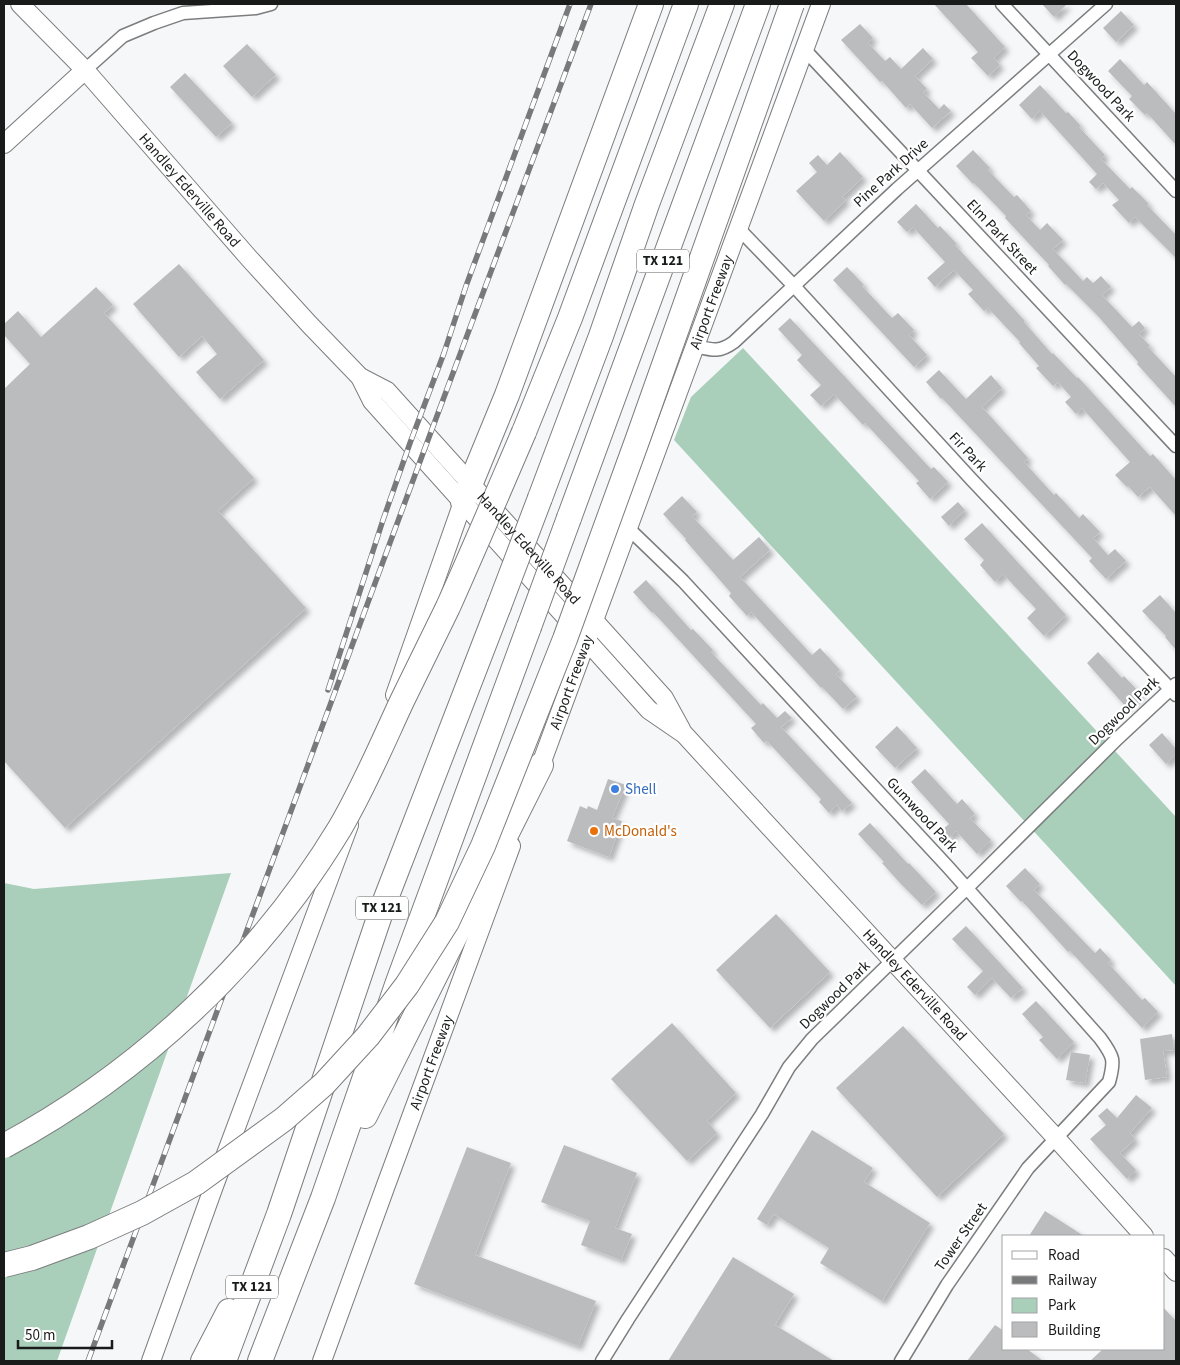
<svg xmlns="http://www.w3.org/2000/svg" width="1180" height="1365" viewBox="0 0 1180 1365" font-family="'Source Sans 3',sans-serif">
<defs>
<filter id="shadow"><feDropShadow dx="4.5" dy="4.5" stdDeviation="2.5" flood-color="#0004"/></filter>
</defs>
<rect width="100%" height="100%" fill="#f6f7f9"/>
<path fill="#a9cfbb" d="M743 348 1176 817V986L674 440 691 397Z
M231 873 57 1361H4V883L34 889Z"/>
<path fill="#bbbcbe" filter="url(#shadow)" d="M934 4H966L1005 47 994 58 1000 65 988 76 971 58 978 52Z
M1042 4H1067L1054 17Z
M1121 11 1134 25 1116 42 1103 28Z
M860 24 873 38 868 43 885 61 890 57 901 69 923 48 933 59 915 76 927 89 923 92 939 109 944 104 951 111 932 128 910 104 906 108 882 81 880 82 841 40Z
M247 44 276 75 252 97 223 66Z
M1120 59 1144 85 1147 82 1176 114V145L1147 113 1145 115 1129 99 1132 96 1108 71Z
M185 73 232 123 216 137 170 87Z
M1040 85 1066 113 1068 112 1081 126 1079 127 1105 155 1101 159 1130 189 1132 187 1149 204 1147 205 1176 235V258L1135 217 1129 223 1112 205 1119 200 1103 183 1096 189 1089 182 1097 174 1040 111 1032 119 1019 105Z
M973 150 990 168 988 170 1014 197 1017 195 1031 211 1026 215 1040 230 1047 223 1063 240 1053 249 1083 281 1087 277 1093 283 1101 276 1111 287 1102 295 1132 327 1139 321 1145 328 1139 334 1150 346 1148 347 1176 377V407L1137 364 1138 362 1097 315 1066 284 1065 285 1048 266 1049 265 1005 218 1006 216 974 183 973 184 956 166Z
M840 152 863 177 842 197 846 200 824 221 796 191 817 172 809 163 818 155 827 165Z
M916 204 938 228 940 226 957 244 955 245 1025 321 1024 322 1052 354 1053 353 1077 378 1078 377 1150 456 1153 454 1176 480V516L1150 487 1138 497 1128 486 1127 487 1115 475 1130 462 1082 408 1076 414 1065 402 1071 397 1058 382 1053 386 1036 368 1039 366 1019 343 1020 342 988 308 984 311 968 294 973 290 954 270 935 287 927 278 945 262 913 227 907 232 897 222Z
M179 264 264 360 220 399 196 372 217 354 202 336 179 357 133 304Z
M847 267 864 285 862 286 892 318 898 313 914 330 909 335 927 355 914 367 833 280Z
M96 287 113 305 104 313 254 478 218 511 306 608 65 828 4 761V389L30 364 4 335V324L18 311 41 337Z
M790 318 931 469 934 467 948 482 930 499 916 483 919 481 865 423 863 425 834 394 821 406 810 395 821 385 797 360 802 355 778 329Z
M939 370 966 399 991 375 1002 388 982 407 1028 458 1024 462 1054 495 1056 493 1079 518 1083 514 1100 532 1093 538 1108 555 1115 549 1126 561 1106 579 1089 561 1092 558 942 398 941 399 926 382Z
M682 496 697 512 692 516 733 560 759 537 770 550 740 577 812 655 820 648 840 670 836 674 857 697 843 709 822 687 821 688 751 612 747 616 729 596 731 593 685 540 686 539 663 514Z
M958 502 965 510 949 526 941 517Z
M982 523 1066 615 1044 636 1027 618 1036 609 1003 574 995 582 980 565 984 560 964 539Z
M646 580 691 630 693 629 713 650 711 652 761 705 763 703 777 718 785 711 792 718 781 727 852 803 842 811 837 805 829 813 819 802 821 799 767 741 764 743 751 728 756 724 653 612 652 613 633 592Z
M1160 595 1176 613V650L1165 637 1166 636 1142 611Z
M1098 652 1122 678 1124 676 1141 694 1126 707 1087 663Z
M897 726 917 748 895 768 875 747Z
M1162 733 1176 749V754L1166 764 1149 745Z
M925 769 957 804 962 799 975 814 970 818 991 840 977 854 956 831 949 838 942 830 949 824 911 782Z
M608 779 626 785 612 818 622 821 609 857 567 841 580 806 587 809 588 806 597 810Z
M870 823 908 864 909 863 936 892 922 905 900 883 882 863 884 862 858 834Z
M1025 868 1040 884 1034 890 1095 953 1100 948 1111 960 1108 963 1142 1000 1145 998 1158 1012 1142 1028 1070 951 1068 952 1022 901 1021 902 1006 886Z
M776 914 830 972 770 1028 716 970Z
M966 926 1023 988 1011 998 992 978 975 995 967 987 983 971 952 939Z
M1036 1001 1074 1042 1057 1059 1039 1040 1043 1037 1022 1014Z
M672 1023 736 1093 707 1121 717 1133 687 1161 611 1079Z
M903 1026 1004 1134 937 1197 836 1088Z
M1172 1034 1174 1050 1163 1051 1167 1077 1145 1080 1140 1039Z
M1071 1052 1090 1055 1085 1083 1066 1080Z
M1136 1095 1152 1108 1130 1133 1135 1139 1120 1153 1136 1170 1127 1179 1090 1139 1106 1125 1098 1116 1107 1108 1117 1118Z
M812 1130 873 1168 864 1182 930 1223 882 1301 820 1263 829 1248 774 1214 767 1225 757 1219Z
M564 1145 637 1173 615 1228 632 1234 621 1260 581 1245 590 1221 541 1202Z
M467 1147 511 1163 475 1255 596 1301 578 1346 414 1284Z
M1045 1211 1084 1236H1029Z
M733 1257 794 1294 775 1325 834 1361H668Z
M1164 1308 1176 1321V1361H1090L1103 1349H1164Z
M995 1325 1004 1331V1349H1027L1043 1361H967Z"/>
<g fill="none" stroke-linecap="round" stroke-linejoin="round">
<defs>
<path id="minor" d="M1002 4 1176 191
M804 49 1176 446
M85 70 123 36 154 23 183 13 256 8 271 4
M738 228 794 286 972 480 1176 695
M695 346C712 350 719 353 734 342L897 189 1106 4
M628 528 683 581 948 867 1100 1038C1114 1057 1115 1060 1109 1082L1028 1168 947 1285 901 1361
M602 1361 628 1319 762 1114 789 1067 812 1039 967 888 1118 738 1176 684"/>
<g id="secondary">
<path id="s1" d="M20 4 85 70 248 257 309 324 360 377 372 401 649 710 684 734 1056 1138 1144 1236"/>
<path d="M4 144 85 70"/>
<path id="s2" d="M360 377 387 391 664 698 681 729"/>
<path d="M395 695 463 502"/>
<path id="s3" d="M537 775 821 4"/>
<path d="M1164 1258 1176 1272"/>
<path d="M151 1361 214 1186 349 825"/>
<path id="s4" d="M322 1361 386 1185 511 846"/>
</g>
<path id="motorway" d="M524 432 570 318 686 4
M540 498 601 336 647 204 722 4
M463 502 507 395 651 4
M569 518 758 4
M365 1116 541 765
M203 1361 229 1311
M224 1361 279 1214 383 906 499 606
M260 1361 323 1198 398 982 529 627"/>
</defs>
<use href="#minor" stroke="#7c7d7f" stroke-width="15"/>
<use href="#secondary" stroke="#7c7d7f" stroke-width="20"/>
<use href="#motorway" stroke="#7c7d7f" stroke-width="26"/>
<use href="#minor" stroke="#fff" stroke-width="12"/>
<use href="#secondary" stroke="#fff" stroke-width="18"/>
<use href="#motorway" stroke="#fff" stroke-width="24"/>
<defs>
<path id="rail" d="M328 690 383 520 410 443 444 353 466 286 570 4
M88 1361 422 456 591 4"/>
</defs>
<use href="#rail" stroke="#78797a" stroke-width="5.5"/>
<use href="#rail" stroke="#fff" stroke-width="4" stroke-dasharray="11" stroke-linecap="butt"/>
<defs>
<path id="motorway-bridge" d="M499 606 540 498
M529 627 569 518
M4 1146C141 1072 259 962 340 828 364 787 382 744 402 701 417 670 433 638 448 607 474 549 499 490 524 432
M4 1265 32 1258 89 1237 142 1213 196 1183 284 1119 324 1084 368 1036 407 985 447 922 483 846 565 639 637 441 792 4"/>
</defs>
<use href="#motorway-bridge" stroke="#7c7d7f" stroke-width="26" stroke-linecap="butt"/>
<use href="#motorway-bridge" stroke="#fff" stroke-width="24"/>
</g>
<circle fill="#3f7fe0" stroke="#fff" stroke-width="2" cx="615" cy="789" r="5"/>
<circle fill="#e8710a" stroke="#fff" stroke-width="2" cx="594" cy="831" r="5"/>
<g text-anchor="middle" dominant-baseline="central" stroke-width="4.5" stroke-linejoin="round" paint-order="stroke">
<g fill="#fff" stroke="#5e5f5f" stroke-width="1">
<rect x="637" y="249.5" width="52" height="23" rx="4"/>
<rect x="356" y="896.5" width="52" height="23" rx="4"/>
<rect x="226" y="1275.5" width="52" height="23" rx="4"/>
</g>
<g font-size="14" font-weight="bold" fill="#191a1a">
<text x="663" y="261">TX 121</text>
<text x="382" y="908">TX 121</text>
<text x="252" y="1287">TX 121</text>
</g>
<g font-size="15" fill="#191a1a" stroke="#fff">
<text transform="translate(1101 86) rotate(47)">Dogwood Park</text>
<text transform="translate(891 173) rotate(-42)">Pine Park Drive</text>
<text stroke="none"><textPath href="#s1" startOffset="252">Handley Ederville Road</textPath></text>
<text transform="translate(1002 237) rotate(47)">Elm Park Street</text>
<text stroke="none"><textPath href="#s3" startOffset="504">Airport Freeway</textPath></text>
<text transform="translate(968 452) rotate(47)">Fir Park</text>
<text stroke="none"><textPath href="#s2" startOffset="242">Handley Ederville Road</textPath></text>
<text stroke="none"><textPath href="#s3" startOffset="99">Airport Freeway</textPath></text>
<text transform="translate(1124 711) rotate(-44)">Dogwood Park</text>
<text transform="translate(922 815) rotate(47)">Gumwood Park</text>
<text stroke="none"><textPath href="#s1" startOffset="1330">Handley Ederville Road</textPath></text>
<text transform="translate(835 995) rotate(-44)">Dogwood Park</text>
<text stroke="none"><textPath href="#s4" startOffset="318">Airport Freeway</textPath></text>
<text transform="translate(961 1237) rotate(-55)">Tower Street</text>
</g>
<g font-size="15" fill="#366cbe" stroke="#fff" text-anchor="start">
<text x="625" y="789">Shell</text>
</g>
<g font-size="15" fill="#c56008" stroke="#fff" text-anchor="start">
<text x="604" y="831">McDonald's</text>
</g>
</g>
<rect width="1180" height="1365" fill="none" stroke="#191a1a" stroke-width="10"/>
<rect x="1002" y="1235" width="162" height="115" fill="#ffffff" stroke="#a3a3a3"/>
<rect x="1012" y="1251" width="25" height="8" fill="#ffffff" stroke="#a3a3a3"/>
<text x="1048" y="1260" font-size="15" fill="#191a1a">Road</text>
<rect x="1012" y="1276" width="25" height="8" fill="#78797a" stroke="#a3a3a3"/>
<text x="1048" y="1285" font-size="15" fill="#191a1a">Railway</text>
<rect x="1012" y="1298" width="25" height="15" fill="#a9cfbb" stroke="#a3a3a3"/>
<text x="1048" y="1310" font-size="15" fill="#191a1a">Park</text>
<rect x="1012" y="1322" width="25" height="15" fill="#bbbcbe" stroke="#a3a3a3"/>
<text x="1048" y="1335" font-size="15" fill="#191a1a">Building</text>
<path d="M18 1340v8h94v-8" fill="none" stroke="#191a1a" stroke-width="2.5"/>
<text x="25" y="1340" font-size="15" fill="#191a1a" stroke="#ffffff" stroke-width="4" paint-order="stroke">50 m</text>
</svg>
